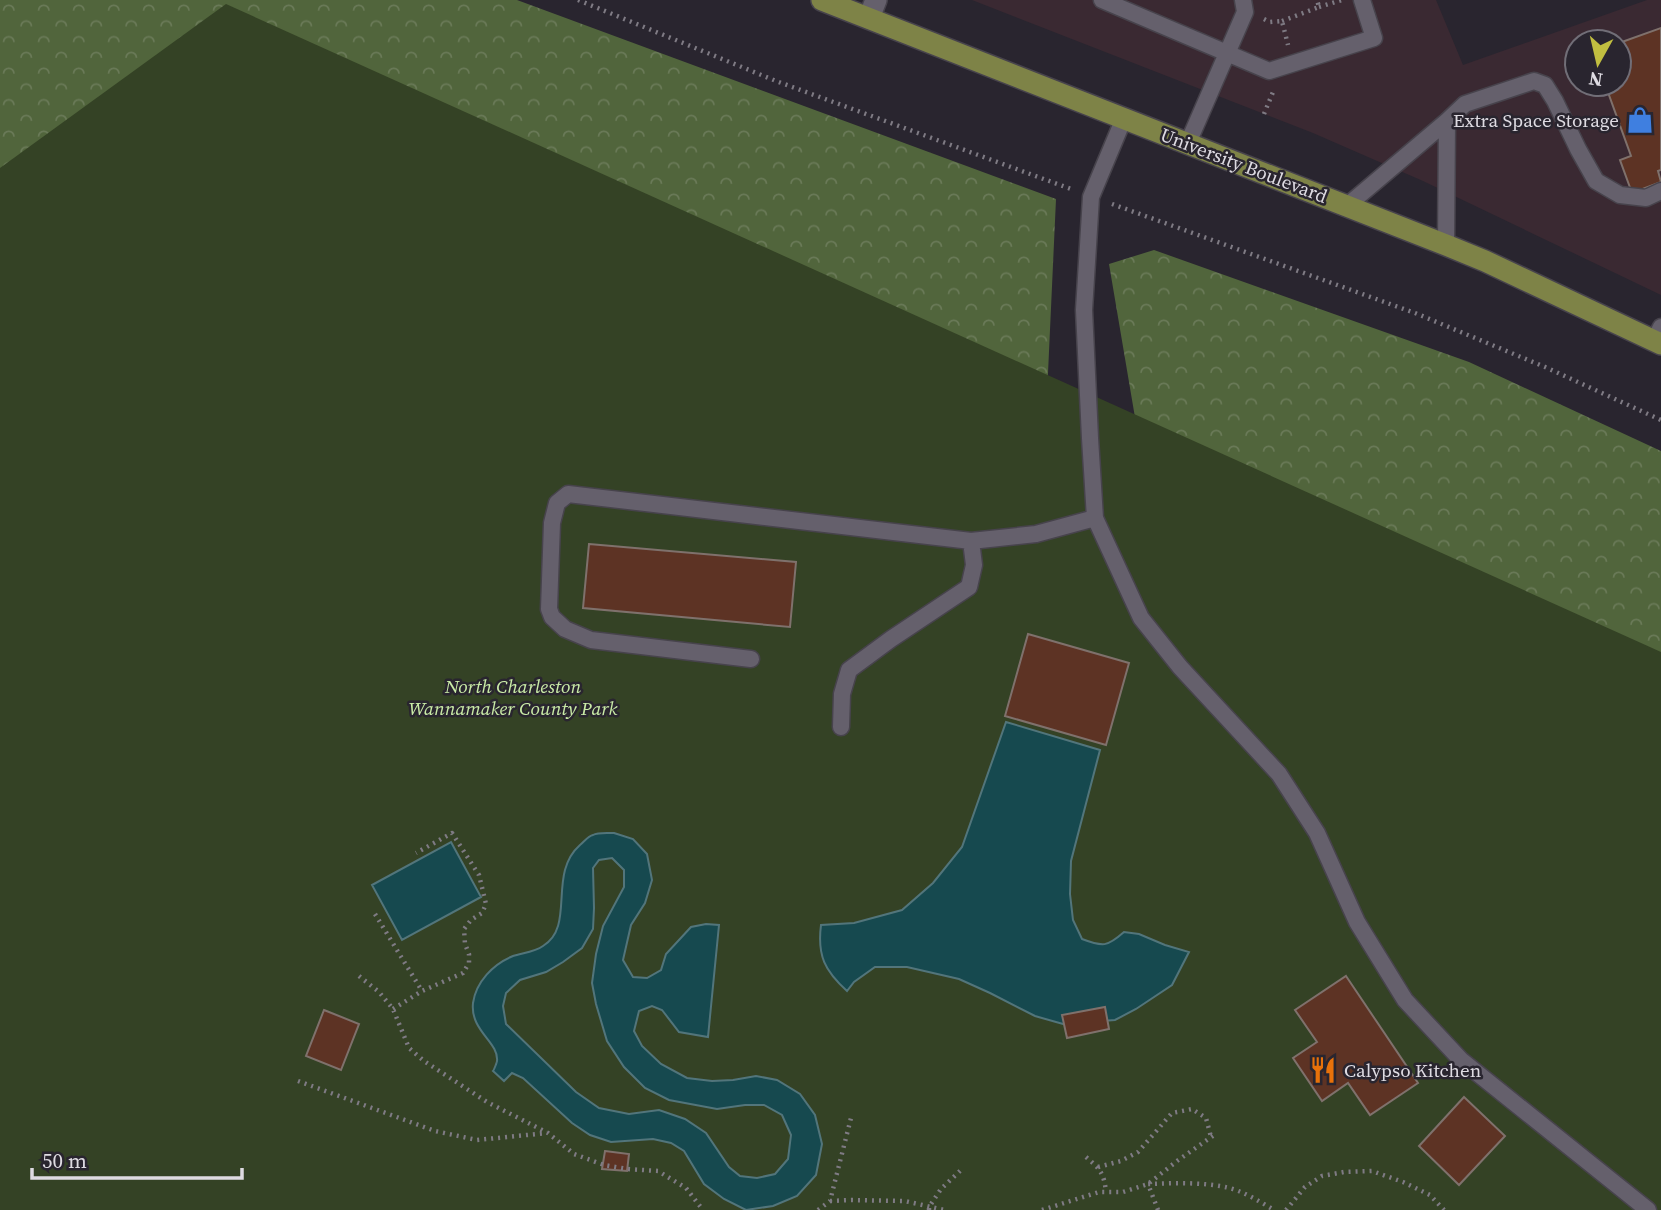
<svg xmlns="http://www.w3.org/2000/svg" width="1661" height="1210" viewBox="0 0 1661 1210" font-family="'Source Serif 4',serif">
<defs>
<pattern id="forest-crowns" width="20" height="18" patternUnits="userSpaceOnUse" patternTransform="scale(1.75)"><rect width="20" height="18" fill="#51653c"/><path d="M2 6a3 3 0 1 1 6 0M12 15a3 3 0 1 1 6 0" fill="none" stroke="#6a7a58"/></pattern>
</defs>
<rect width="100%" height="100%" fill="#29252f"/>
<path fill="#3a2932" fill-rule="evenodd" d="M972 0H1436L1463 65 1647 0H1661V295L1423 181 1313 133ZM1577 42H1619V84H1577Z"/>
<path fill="url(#forest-crowns)" d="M0 0H517L1056 199 1043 482 0 680Z
M1154 250 1469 362 1661 451V1174L1149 500 1109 264Z"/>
<path fill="#344225" d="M226 4 1661 652V1210H0V168Z"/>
<path fill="#16494f" stroke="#52757b" stroke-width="2" fill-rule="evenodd" d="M1006 722 1100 750 1071 861 1070 894 1073 920 1082 939C1103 947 1107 947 1124 932L1139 934 1165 945 1189 952 1172 985 1136 1009 1115 1020 1063 1024 1035 1016 990 993 959 979 907 967H875L854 982 847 991C825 971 817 956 821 925L854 923 902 910 933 883 962 847Z
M614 833 633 839 647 854 652 880 645 903 631 925 623 960 633 977 647 978 661 970 666 954 691 927 706 924 719 925 708 1037 679 1032 662 1010 652 1006 639 1011 634 1031 642 1046 661 1064 687 1078 712 1081 733 1080 756 1076 777 1080 800 1094 815 1115 822 1144 816 1175 797 1196 773 1206 746 1210 724 1199 704 1184 684 1151 671 1143 653 1139 611 1142 590 1135 572 1123 523 1078 512 1073 504 1081 493 1071C494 1070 497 1062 497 1061 499 1042 470 1031 473 1003 476 982 493 964 513 956 522 953 535 952 543 946 576 926 547 874 580 845 584 842 588 836 593 835 598 832 608 833 614 833ZM612 858 624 870V887L603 926 596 954 592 983 596 1004 607 1041 624 1067 645 1088 669 1100 717 1109 745 1105H764L782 1115 791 1135 788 1159 775 1174 757 1178 740 1176 729 1167 706 1133 685 1119 659 1110 629 1114 599 1108 576 1092 506 1024 503 1006 506 993 520 980 546 972 563 962 582 948 593 929 594 908 593 868 599 860Z
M451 842 481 897 402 940 372 885Z"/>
<path fill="#5d3324" stroke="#7f716c" stroke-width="2" d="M1661 28V170L1658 171 1661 182 1632 193 1620 160 1631 156 1605 84H1619V43Z
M589 544 796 562 790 627 583 608Z
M1028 634 1129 663 1106 745 1005 716Z
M1346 976 1418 1083 1370 1115 1348 1083 1322 1101 1293 1058 1317 1042 1295 1010Z
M1105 1007 1109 1029 1067 1038 1062 1015Z
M324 1010 359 1024 341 1070 306 1056Z
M1464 1097 1505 1136 1459 1185 1419 1146Z
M605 1151 629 1154 627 1171 602 1169Z"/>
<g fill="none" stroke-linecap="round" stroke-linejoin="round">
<defs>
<path id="service" d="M1102 0 1269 71 1374 38 1362 0
M1124 118 1091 197 1084 310 1090 438 1095 518 1141 618 1180 667 1279 774 1317 833 1357 922 1405 1000 1461 1060 1648 1210
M1188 143 1245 12 1243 0
M1348 205 1447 121 1465 104 1534 81 1545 85 1555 101 1578 149 1596 181 1620 195 1646 198 1661 191
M1446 245 1447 121
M1654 341 1661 327
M751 659 591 640 565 629 552 617 549 609 552 523 557 503 568 494 971 541 1036 534 1095 518
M841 727 842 694 849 670 891 639 969 587 974 565 971 541"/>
<path id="minor" d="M869 18 876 0"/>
<path id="primary" d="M822 0 1446 245 1485 261 1661 344"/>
</defs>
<use href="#service" stroke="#47434c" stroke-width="19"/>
<use href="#minor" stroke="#47434c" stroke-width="24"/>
<use href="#primary" stroke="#47434c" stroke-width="24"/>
<path stroke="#7f7b84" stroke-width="4.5" stroke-dasharray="2 5" stroke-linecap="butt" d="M578 0 776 81 1071 189
M1319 7 1342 0
M1264 19 1270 22 1282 21 1288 45
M1282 21 1319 7 1317 0
M1264 114 1273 92
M1112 204 1415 313 1545 367 1661 420
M375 914 422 991
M359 976 379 992 393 1009 409 1048 424 1061 487 1102 548 1133 574 1154 604 1165 627 1169 658 1171 686 1188 703 1210
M393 1009 422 991 463 973 469 963V954L465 944 464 929 471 920 482 913 486 904 479 875 452 833 416 853
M298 1081 435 1131 477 1140 547 1133
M1086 1157C1100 1169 1104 1173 1106 1192
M1098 1167 1121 1161 1138 1152 1172 1113 1192 1109 1206 1118 1211 1137
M830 1201 851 1200 905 1201 944 1210
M818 1210 830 1201 851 1118
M929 1210V1207L941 1189 962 1169
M1042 1210 1099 1192H1123L1148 1184 1177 1161 1217 1133
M1158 1210 1148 1184C1173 1183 1200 1182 1225 1187 1241 1190 1259 1201 1274 1210
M1286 1210 1305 1187 1322 1176 1344 1172 1372 1171 1403 1182 1430 1195 1444 1210"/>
<use href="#service" stroke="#65606c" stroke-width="16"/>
<use href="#minor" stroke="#65606c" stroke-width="21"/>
<use href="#primary" stroke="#7e8347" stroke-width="21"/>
</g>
<defs>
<symbol id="shop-bare" viewBox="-9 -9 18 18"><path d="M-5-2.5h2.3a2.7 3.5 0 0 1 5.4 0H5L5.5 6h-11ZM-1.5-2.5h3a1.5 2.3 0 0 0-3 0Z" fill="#3f7fe0" stroke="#29252f" stroke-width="2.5" paint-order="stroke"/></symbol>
<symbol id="restaurant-bare" viewBox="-9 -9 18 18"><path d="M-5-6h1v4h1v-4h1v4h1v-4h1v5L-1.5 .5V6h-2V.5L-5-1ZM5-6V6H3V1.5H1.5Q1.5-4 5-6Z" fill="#e8710a" stroke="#29252f" stroke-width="2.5" paint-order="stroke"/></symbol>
</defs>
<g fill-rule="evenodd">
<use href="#shop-bare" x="1621" y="101" width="38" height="38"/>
<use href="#restaurant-bare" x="1304" y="1051" width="38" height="38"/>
</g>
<g text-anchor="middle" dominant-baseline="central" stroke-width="5" stroke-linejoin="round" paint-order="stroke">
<g font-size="19" fill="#dedbe2" stroke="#29252f" text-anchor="end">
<text x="1619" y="120">Extra Space Storage</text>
<text x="1344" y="1070" text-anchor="start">Calypso Kitchen</text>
</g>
<g font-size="19" fill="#dedbe2" stroke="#29252f">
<text transform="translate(1244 165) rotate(21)">University Boulevard</text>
</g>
<g font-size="19" font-style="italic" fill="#caeca7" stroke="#29252f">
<text x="513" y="686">North Charleston<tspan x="513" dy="22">Wannamaker County Park</tspan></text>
</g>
</g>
<g transform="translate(1598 63) rotate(188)"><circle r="33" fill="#29252f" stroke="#716e77" stroke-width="2"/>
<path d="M0-5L12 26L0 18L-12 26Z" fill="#c1be40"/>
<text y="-10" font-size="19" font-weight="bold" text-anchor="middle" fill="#dedbe2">N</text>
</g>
<path d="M32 1168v10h210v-10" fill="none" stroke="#dedbe2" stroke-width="3.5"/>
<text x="42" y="1168" font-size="21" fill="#dedbe2" stroke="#29252f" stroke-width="5" paint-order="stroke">50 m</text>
</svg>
